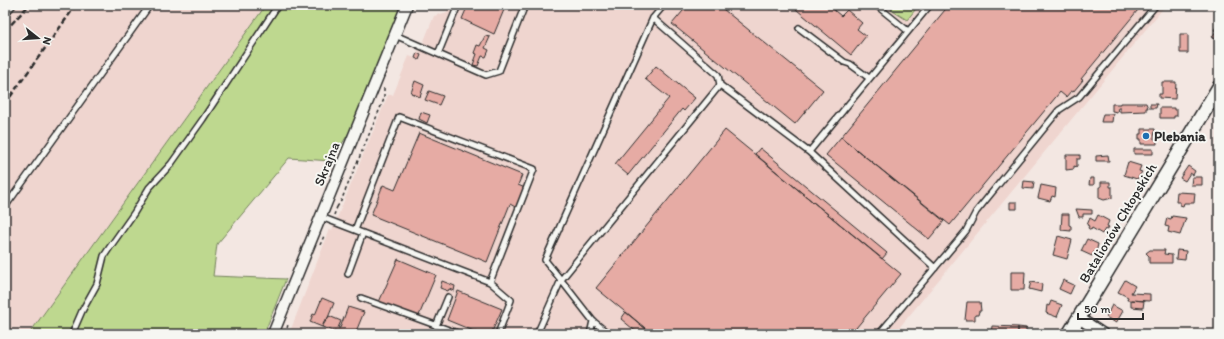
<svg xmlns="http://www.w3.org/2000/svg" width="1224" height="339" viewBox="0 0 1224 339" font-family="Itim,sans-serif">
<rect width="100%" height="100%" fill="#f3e7e2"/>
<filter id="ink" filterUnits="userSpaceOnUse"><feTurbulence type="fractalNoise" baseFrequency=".025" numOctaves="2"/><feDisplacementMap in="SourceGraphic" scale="8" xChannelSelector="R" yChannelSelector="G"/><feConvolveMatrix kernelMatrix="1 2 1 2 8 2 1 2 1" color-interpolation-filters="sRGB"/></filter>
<g filter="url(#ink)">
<path fill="#efd5cf" d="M8 5H266L29 334H5V8Z
M450 5H1166L894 334H289L330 229 332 230 388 95H393L409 56 415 58 418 50 420 51 434 16 447 12Z"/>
<path fill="#bed88f" stroke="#74825d" d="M266 5H401L350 131 331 161 289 158 217 244 213 276 286 279 264 334H29Z
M895 5H919L907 20 891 10Z"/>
<path fill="#e6aba4" stroke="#2b2b2b" d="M468 5H506L494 34 462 19Z
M688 5H718L823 90 795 124 672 24Z
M791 5H828L841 16 847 10 862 23 857 29 866 36 851 55Z
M949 5H1142L1081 79 1083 80 1073 92 1071 91 1066 97 1060 92 950 225 841 137Z
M1216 27H1219V41L1212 37 1216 31 1214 30Z
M1180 34H1188V53H1180Z
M485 36 490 37 485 48 489 50 486 57 482 56 478 66 473 65 477 54 474 53 477 45 480 46Z
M417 53 421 55 419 60 415 58Z
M656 66 695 98 684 111 682 109 628 175 615 164 669 98 645 79Z
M415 81 424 85 420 97 411 93Z
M1162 82H1176L1175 99 1159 98V94H1162Z
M429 91 443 96 439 105 425 100Z
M1120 103H1146L1148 108H1146V111L1120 112V108H1118L1117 112 1112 111V104H1120Z
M1150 104H1157L1156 108H1150Z
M1160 108H1174V110H1177V116H1174V118H1160Z
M421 112 430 115 427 123 419 119Z
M1103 114H1113L1112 122H1101Z
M1142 129H1155L1154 139H1157V144H1141V139H1139V134H1142Z
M725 130 901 274 851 334H652L596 288Z
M419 133 522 175 518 185 525 188 517 208 510 204 487 262 371 215 383 185 395 190Z
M841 137 944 221 929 239 826 155Z
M760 148 887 253 882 259 755 154Z
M1134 149H1153V154H1134Z
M1066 155H1080V159H1077V167L1074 166V169L1066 170Z
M1108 155 1109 161H1096V156Z
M1128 162 1141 166 1139 171 1142 172 1137 179 1124 175Z
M1188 166 1195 171 1193 175 1190 173 1185 181 1180 178Z
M1192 177H1202V185H1191Z
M1090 178H1094V185H1089Z
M1024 181 1034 182 1033 189 1023 188Z
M1101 182H1110V187H1112V198L1104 200 1099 198V187H1101Z
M1041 185 1056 188 1055 197 1052 196 1050 201 1038 198Z
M1177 192 1195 193 1194 203H1184L1183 206 1180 205V202H1176Z
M1010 202H1017V209H1010Z
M1076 209 1092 210V214H1083V217H1079Z
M1062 214H1069V225L1071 226V231L1061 230Z
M1098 215 1109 221 1107 226 1109 227 1107 230 1105 229 1102 234 1092 228 1091 230 1088 228 1089 226 1087 225 1090 218 1095 221Z
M1172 216 1186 218 1180 235 1168 232 1169 227 1165 226 1167 218 1171 219Z
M1058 236 1072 240 1067 259 1053 255Z
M1087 239 1098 244 1096 253 1094 252 1092 256 1081 251Z
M1150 250H1165L1164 254 1172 255V263H1149V256L1146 253Z
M1177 250 1186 251 1185 260 1176 259Z
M398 259 436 275 418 318 379 302Z
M1011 272H1025L1024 290H1011Z
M1063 280 1074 285 1070 294 1059 289Z
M1125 280 1135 286 1131 293 1150 294V301L1127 300 1128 297 1118 292Z
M442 281 455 286 454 291 449 289 448 291 440 288Z
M1031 282 1042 284 1041 292 1029 289Z
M458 291 502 309 491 334H481L447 320Z
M322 298 334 303 327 320H325L322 327 310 322 313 314 315 315Z
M1131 300 1144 301 1143 308 1131 307Z
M1051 301 1062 305 1057 317 1046 313 1047 305 1049 306Z
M967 302H980L981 311H979L978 315H975V320H965Z
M1112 305 1123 311 1116 323 1106 317Z
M348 307 364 312 355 334H337V332L322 327 329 316 341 321 338 328H340Z
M626 312 652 334H639L621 319Z
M992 326 1018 327V334H991Z
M1018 327 1026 328V334H1018Z"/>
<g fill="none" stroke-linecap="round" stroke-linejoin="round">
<defs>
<path id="service" d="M876 5 908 31
M5 14 13 5
M653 18 718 75 720 85
M799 28 844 62 850 64 869 78
M395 35 486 75 499 71 525 5
M438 54 458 5
M809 152 935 268
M5 207 150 5
M321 217 490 282 534 169 399 117 355 230
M348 274 363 233
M490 282 511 300 498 334
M361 298 460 334
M436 326 448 297
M72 334 82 311 97 284 104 256 110 247 134 213 149 188 171 164 203 119 278 5
M537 334 561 280 545 260 653 18 664 5
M590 334 593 321
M609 334 593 321 561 280 720 85 809 152 930 5
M879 334 966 231 976 212 1059 110 1079 97 1156 5"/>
<path id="minor" d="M1079 318 1103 334
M273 334 407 5"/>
<path id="tertiary" d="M1069 334 1219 87"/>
</defs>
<use href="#service" stroke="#2b2b2b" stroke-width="8"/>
<use href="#minor" stroke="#2b2b2b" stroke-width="13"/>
<use href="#tertiary" stroke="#2b2b2b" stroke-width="16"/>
<path stroke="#2b2b2b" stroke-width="1.5" stroke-dasharray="3 3" stroke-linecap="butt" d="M337 207 341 201 384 99V87
M334 215 337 207
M320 245 324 236
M286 334 288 324"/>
<use href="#service" stroke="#f6f6f2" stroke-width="5"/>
<use href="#minor" stroke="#f6f6f2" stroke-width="10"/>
<use href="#tertiary" stroke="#f6f6f2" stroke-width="13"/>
<path stroke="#2b2b2b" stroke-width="2.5" stroke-dasharray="6 3" stroke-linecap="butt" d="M5 31 29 5
M5 104 76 5"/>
</g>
</g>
<circle fill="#1f6fb2" stroke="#f6f6f2" stroke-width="1.5" cx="1146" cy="136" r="4"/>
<g text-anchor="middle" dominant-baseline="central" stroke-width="4" stroke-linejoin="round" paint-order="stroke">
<g font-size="14" font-weight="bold" fill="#2b2b2b" stroke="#f6f6f2" text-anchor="start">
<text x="1154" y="136">Plebania</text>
</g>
<g font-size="14" fill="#2b2b2b" stroke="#f6f6f2">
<text transform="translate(327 164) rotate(-68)">Skrajna</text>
<text transform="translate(1118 223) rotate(-59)">Batalionów Chłopskich</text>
</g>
</g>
<rect width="1224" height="339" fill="none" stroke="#f6f6f2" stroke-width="20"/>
<rect x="10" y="10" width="1204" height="319" fill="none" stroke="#2b2b2b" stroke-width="1.5" filter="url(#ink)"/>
<g transform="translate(38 38) rotate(107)" stroke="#f6f6f2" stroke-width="3" paint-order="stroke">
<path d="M0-3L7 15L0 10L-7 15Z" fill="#2b2b2b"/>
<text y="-6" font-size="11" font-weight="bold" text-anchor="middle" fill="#2b2b2b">N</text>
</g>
<path d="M1078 313v6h65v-6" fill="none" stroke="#2b2b2b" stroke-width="2"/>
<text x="1084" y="313" font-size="12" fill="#2b2b2b" stroke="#f6f6f2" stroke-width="3" paint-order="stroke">50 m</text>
</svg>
